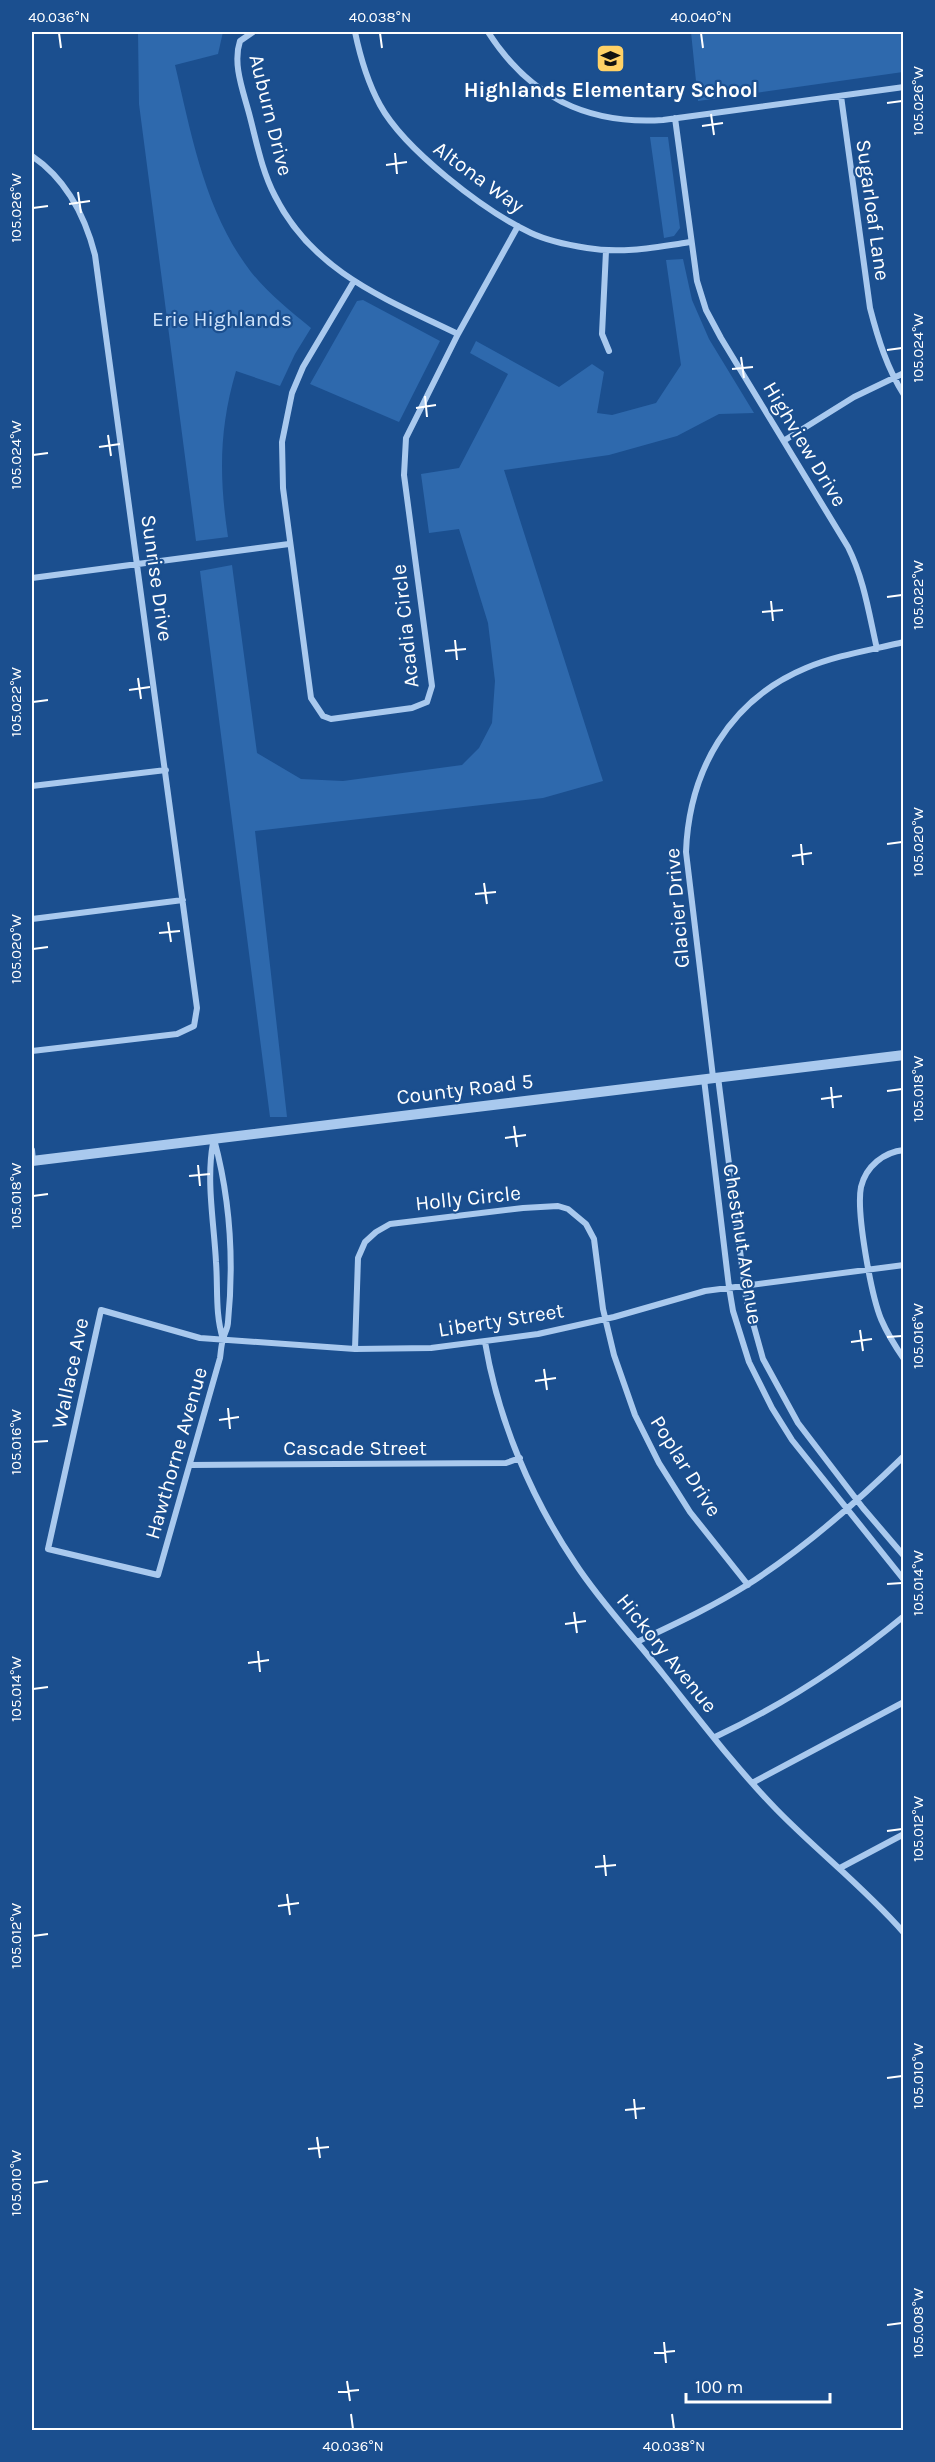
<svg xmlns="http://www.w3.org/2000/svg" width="935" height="2462" viewBox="0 0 935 2462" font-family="Karla,sans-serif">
<rect width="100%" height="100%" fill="#1b4f8f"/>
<path fill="#2e69ad" d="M138 32H223L218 54 175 65C192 137 205 212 251 272 268 293 290 311 311 328L295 354 280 386 236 371C219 429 219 477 228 537L196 541 139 104Z
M691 32H903V72L698 101Z
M650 137H668L680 228 674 236 664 238Z
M683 259 692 300 709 339 754 413 719 414 677 436 609 455 504 470 603 781 543 798 255 831 287 1117H270L200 571 232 565 257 753 301 779 343 781 462 765 479 748 492 723 495 681 488 623 459 529 429 533 421 474 459 468 508 374 470 353 476 341 559 387 592 364 604 372 597 413 612 415 656 403 681 365 666 260Z
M363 300 440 341 399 422 310 384 357 301Z"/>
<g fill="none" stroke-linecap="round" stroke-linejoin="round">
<path stroke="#a9c9ee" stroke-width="6" d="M253 32 240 41C232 65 244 93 250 117 257 144 262 171 275 196 313 272 386 299 458 334
M355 32C360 56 368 83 380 105 404 149 484 211 531 233 548 241 568 245 587 248 622 254 657 247 691 242
M488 32C529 96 586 125 663 120L904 87
M841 96 870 308C878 339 887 368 904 395
M675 118 697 281 706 310 721 338 848 547C864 579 869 614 877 649
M32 156C66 179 85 216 95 255L197 1008 194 1026 177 1034 32 1051
M606 251 602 334 609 351
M354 281 303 367 292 393 282 442 283 488 311 698 323 716 331 719 412 708 427 702 432 686 404 475 406 438 458 334 518 226
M785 440 854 397 904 373
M32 578 289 544
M32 786 166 770
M32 919 183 900
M713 1077 686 852C689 771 729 700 806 668 837 655 871 650 904 642
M718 1077 746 1298 763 1359 798 1423 863 1508 904 1556
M704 1079 729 1287 733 1311 749 1362 772 1408 792 1440 904 1580
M214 1139C230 1198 234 1261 228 1322 228 1329 224 1333 223 1340 221 1345 221 1352 220 1358L158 1575 48 1549 101 1310 200 1338 355 1349 431 1348 538 1334 614 1317 705 1291 904 1265
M213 1143C206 1181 214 1223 216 1262 218 1288 215 1314 223 1339
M32 1150 33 1161
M904 1150C884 1152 866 1166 861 1187 856 1212 871 1294 881 1319 887 1333 895 1346 904 1359
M485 1342C498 1419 531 1498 575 1563 601 1603 634 1637 663 1674 699 1719 736 1768 777 1810 818 1852 865 1888 904 1933
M355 1349 358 1258 365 1242 376 1232 390 1224 415 1221 523 1208 558 1206 568 1209 586 1224 594 1239 603 1309 614 1355 635 1415 659 1463 690 1512 748 1585
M190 1465 506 1463 520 1458
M637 1642C675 1624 712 1607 747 1585 805 1548 855 1504 904 1456
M715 1737C783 1705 846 1664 904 1616
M752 1783 904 1702
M840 1868 904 1834"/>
<path stroke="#a9c9ee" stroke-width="10" d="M32 1161 904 1055"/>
</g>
<path fill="none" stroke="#fff" stroke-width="2" d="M59 33 61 48M380 33 382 48M701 33 703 48M887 103 902 101M711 114 714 135M702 126 723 123M395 153 397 174M386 165 407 162M78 192 81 213M69 204 90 201M33 208 48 206M887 350 902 348M741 357 744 378M732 369 753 367M425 396 427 417M416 408 436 405M108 435 111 456M99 447 120 444M33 455 48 453M887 597 902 595M771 601 773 621M762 612 783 610M455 640 457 660M445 651 466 649M138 678 141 699M129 690 150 687M33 702 48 700M801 844 803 865M887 844 902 842M792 856 812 853M484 883 487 904M475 894 496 892M168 922 171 942M159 933 180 931M33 949 48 947M831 1087 833 1108M887 1091 902 1089M821 1099 842 1096M514 1126 517 1147M505 1138 526 1135M198 1165 200 1186M189 1176 210 1174M33 1196 48 1194M860 1330 863 1351M887 1337 902 1336M851 1342 872 1339M544 1369 547 1390M535 1381 556 1378M228 1408 230 1429M219 1420 239 1417M33 1442 48 1441M887 1584 902 1583M574 1612 577 1633M565 1624 586 1621M258 1651 260 1672M248 1663 269 1660M33 1689 48 1687M887 1831 902 1829M604 1855 606 1876M595 1867 616 1865M287 1894 290 1915M278 1906 299 1903M33 1936 48 1934M887 2078 902 2076M634 2099 636 2119M625 2110 645 2108M317 2137 320 2158M308 2149 329 2147M33 2183 48 2181M887 2325 902 2323M664 2342 666 2363M654 2353 675 2351M347 2381 350 2401M338 2392 359 2390M351 2414 353 2429M672 2414 674 2429"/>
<defs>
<symbol id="school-square" viewBox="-11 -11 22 22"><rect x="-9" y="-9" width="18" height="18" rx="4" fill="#ffd166" stroke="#1b4f8f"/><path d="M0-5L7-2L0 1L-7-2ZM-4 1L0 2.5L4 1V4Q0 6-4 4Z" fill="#111"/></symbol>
</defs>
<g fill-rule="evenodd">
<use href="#school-square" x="594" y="42" width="33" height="33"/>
</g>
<g text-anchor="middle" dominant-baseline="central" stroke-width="4.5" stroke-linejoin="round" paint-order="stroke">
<g font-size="21" font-weight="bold" fill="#fff" stroke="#1b4f8f">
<text x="611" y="90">Highlands Elementary School</text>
</g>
<g font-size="21" fill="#fff" stroke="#1b4f8f">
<text transform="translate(271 115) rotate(76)">Auburn Drive</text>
<text transform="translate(479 177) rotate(36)">Altona Way</text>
<text transform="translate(873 210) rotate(82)">Sugarloaf Lane</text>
<text transform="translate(805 444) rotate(59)">Highview Drive</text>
<text transform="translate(157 578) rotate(82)">Sunrise Drive</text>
<text transform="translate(405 626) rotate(-96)">Acadia Circle</text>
<text transform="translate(677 908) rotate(-95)">Glacier Drive</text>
<text transform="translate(465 1089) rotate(-7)">County Road 5</text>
<text transform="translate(468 1198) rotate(-6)">Holly Circle</text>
<text transform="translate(743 1244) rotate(81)">Chestnut Avenue</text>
<text transform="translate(501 1320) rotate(-9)">Liberty Street</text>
<text transform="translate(70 1373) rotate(-78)">Wallace Ave</text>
<text x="355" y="1448">Cascade Street</text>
<text transform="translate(176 1453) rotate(-74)">Hawthorne Avenue</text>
<text transform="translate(686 1466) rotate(58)">Poplar Drive</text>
<text transform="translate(667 1653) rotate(51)">Hickory Avenue</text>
</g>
<g font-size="21" fill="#cfe3fa" stroke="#1b4f8f">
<text x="222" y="319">Erie Highlands</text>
</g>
</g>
<rect width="935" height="2462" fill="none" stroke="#1b4f8f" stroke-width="66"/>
<path d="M686 2393v9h144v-9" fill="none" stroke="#ffffff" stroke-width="3"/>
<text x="695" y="2393" font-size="18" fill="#ffffff" stroke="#1b4f8f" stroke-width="4.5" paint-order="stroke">100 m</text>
<rect x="33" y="33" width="869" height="2396" fill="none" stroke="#fff" stroke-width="2"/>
<g font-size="15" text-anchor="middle" fill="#fff">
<text x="59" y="22">40.036°N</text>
<text x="380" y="22">40.038°N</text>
<text x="701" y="22">40.040°N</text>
<text transform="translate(918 101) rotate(-90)" y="5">105.026°W</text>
<text transform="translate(16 208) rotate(-90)" y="5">105.026°W</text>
<text transform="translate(918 348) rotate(-90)" y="5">105.024°W</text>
<text transform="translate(16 455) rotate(-90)" y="5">105.024°W</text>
<text transform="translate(918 595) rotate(-90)" y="5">105.022°W</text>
<text transform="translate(16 702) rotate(-90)" y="5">105.022°W</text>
<text transform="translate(918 842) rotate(-90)" y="5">105.020°W</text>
<text transform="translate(16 949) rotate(-90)" y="5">105.020°W</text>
<text transform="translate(918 1089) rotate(-90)" y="5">105.018°W</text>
<text transform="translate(16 1196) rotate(-90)" y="5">105.018°W</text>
<text transform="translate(918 1336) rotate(-90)" y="5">105.016°W</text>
<text transform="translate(16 1442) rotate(-90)" y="5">105.016°W</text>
<text transform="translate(918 1583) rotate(-90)" y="5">105.014°W</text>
<text transform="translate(16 1689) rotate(-90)" y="5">105.014°W</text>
<text transform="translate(918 1829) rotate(-90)" y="5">105.012°W</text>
<text transform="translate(16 1936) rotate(-90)" y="5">105.012°W</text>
<text transform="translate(918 2076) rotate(-90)" y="5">105.010°W</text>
<text transform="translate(16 2183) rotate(-90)" y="5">105.010°W</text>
<text transform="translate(918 2323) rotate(-90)" y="5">105.008°W</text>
<text x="353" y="2451">40.036°N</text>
<text x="674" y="2451">40.038°N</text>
</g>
</svg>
